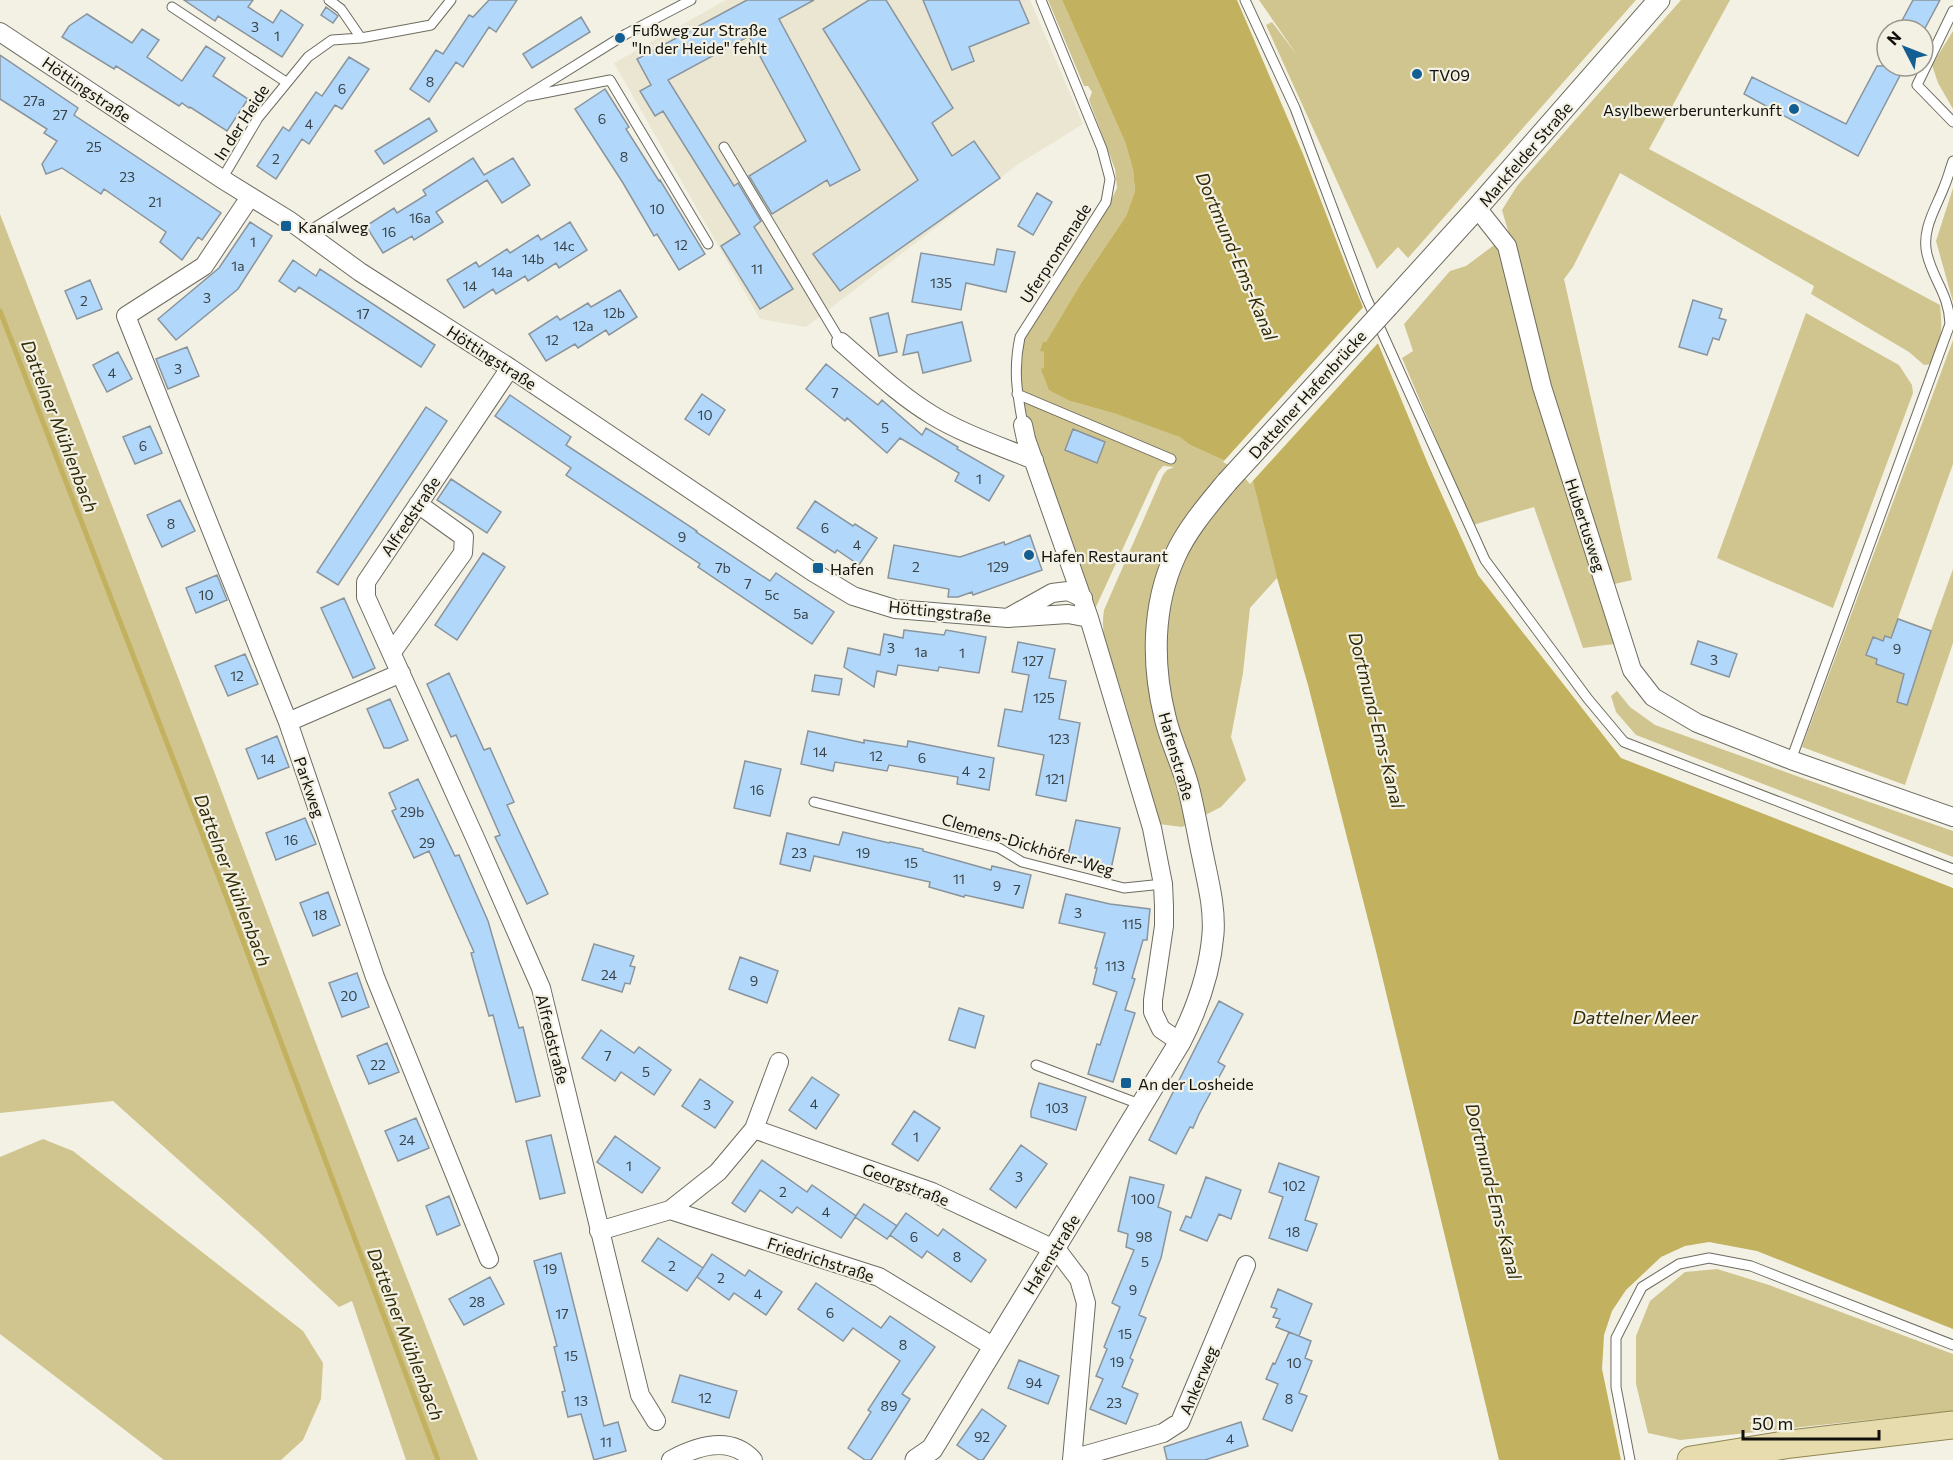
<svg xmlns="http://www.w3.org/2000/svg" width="1953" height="1460" viewBox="0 0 1953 1460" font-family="Commissioner,sans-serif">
<rect width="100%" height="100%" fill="#f3f1e4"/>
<path fill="#eae6d1" d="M726 0H1030L1083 124 1017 165 806 327 760 319 614 63Z"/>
<path fill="#d0c58f" d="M1048 0H1062L1125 142 1133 170 1135 191 1126 216 1081 283 1041 351 1044 352V368L1070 401 1116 414 1168 432 1181 437 1190 445 1241 468 1253 482 1277 578 1250 608 1243 673 1231 737 1246 780 1221 807 1182 827 1159 824C1145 780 1135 734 1121 690 1113 663 1099 639 1104 610L1163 475 1167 470 1174 467 1163 466 1158 472 1095 609 1029 438 1020 388 1021 343 1031 323 1093 233 1109 205 1117 188 1115 169 1089 100 1092 92 1088 86H1084Z
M1259 0H1636L1408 258 1398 247 1377 269 1266 25 1272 22 1297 55Z
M1681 0H1730L1649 149 1940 305C1943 331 1941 340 1932 364L1924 365 1909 352 1811 294 1814 286 1620 173 1573 267 1564 279 1632 580 1597 588 1614 644 1583 648 1534 507 1473 525 1402 358 1413 351 1404 324 1450 271 1466 266 1509 234 1502 210 1517 186Z
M1953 31V109L1938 83 1932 65Z
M1953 188V302L1936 241Z
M0 214 214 771 329 1078 478 1460H406L352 1301 339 1307 260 1233 113 1101 0 1113Z
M1806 313 1899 365 1912 385 1913 393 1833 608 1717 558Z
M1953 340V464L1898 618 1931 630 1953 569V643L1905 785 1802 747Z
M1617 691 1630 707 1655 725 1855 797 1953 831V857L1636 735 1616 712 1611 696Z
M43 1139 73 1151 303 1331 323 1363 321 1399 303 1440 281 1460H164L0 1334V1157Z
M1717 1269 1769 1285 1953 1354V1411L1680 1440 1648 1433 1636 1384V1336L1650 1301 1685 1272Z"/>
<path fill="#c2b15e" d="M1062 0H1237L1303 154 1348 271 1428 464 1478 575 1621 758 1953 888V1329L1757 1251 1709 1242 1685 1246 1661 1257 1626 1290 1612 1311 1604 1335 1602 1369 1621 1460H1499L1375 947 1308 685 1277 578 1253 482 1241 468 1190 445 1180 437 1116 414 1070 401 1049 390 1041 369 1044 368V352L1040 351 1043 342H1046L1081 283 1126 216 1135 191 1133 170 1125 142Z"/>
<path fill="#f3f1e4" d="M1365 305 1380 341 1250 484 1239 471 1223 462Z"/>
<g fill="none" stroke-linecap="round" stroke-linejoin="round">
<path stroke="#c2b15e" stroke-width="5" d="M0 311 225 893 438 1460"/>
</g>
<path fill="#b1d8fa" stroke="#8a949d" stroke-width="1.5" d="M184 0H253L248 7 273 23 281 10 303 25 282 57 218 16 215 21Z
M489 0H517L496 32 489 27 463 67 456 62 429 102 410 89 436 50 443 54 469 15 473 17Z
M747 0H814L779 19 860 170 830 186 827 180 772 214 749 176 806 141 749 36 668 80 734 186 738 183 761 221 754 227 793 289 760 309 721 246 740 234 663 111 655 116 640 91 651 85 637 59Z
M869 0H886L953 108 932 123 952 156 974 141 1000 178 840 291 813 254 918 180 823 29Z
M923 0H1019L1029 23 969 47 974 61 952 70Z
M1913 0H1940L1924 30H1897Z
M326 7 338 16 333 23 321 15Z
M87 14 132 43 142 29 159 40 147 57 182 81 206 46 225 58 213 76 248 99 227 131 190 107 189 108 182 103 179 106 116 66 114 69 62 37 69 26Z
M581 17 590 32 532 68 523 54Z
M0 55 78 108 74 115 221 213 202 240 198 237 182 260 160 242 166 232 104 189 101 194 62 168 46 174 42 164 57 141 44 133 47 129 0 99Z
M349 57 369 69 342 109 335 105 309 144 302 139 276 179 257 166 283 127 289 131 316 92 322 96Z
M1877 66H1905L1858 156 1744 94 1752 77 1846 124Z
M605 89 629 127 626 129 659 181 660 180 705 254 679 270 657 234 654 236 623 183 575 109Z
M429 118 437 131 384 164 375 151Z
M473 158 484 175 513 158 530 185 502 203 487 180 436 212 443 222 414 240 412 236 383 253 366 226 394 208 397 213 426 195 423 190Z
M1037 193 1052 202 1033 235 1018 226Z
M250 222 272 236 238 289 176 340 158 319 219 268Z
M570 222 587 250 559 268 556 263 528 281 525 276 496 294 493 289 464 308 447 280 476 262 479 267 507 249 510 253 538 235 541 240Z
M997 249 1015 252 1006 292 966 283 961 310 912 302 921 253 994 265Z
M293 260 316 276 320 269 435 345 421 367 299 287 295 292 279 281Z
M90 280 102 309 77 319 65 291Z
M620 290 637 317 609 335 606 330 578 348 575 344 546 361 529 334 557 316 560 320 588 303 591 307Z
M1693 300 1722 309 1719 318 1726 320 1719 340 1713 338 1707 355 1679 347Z
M888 313 897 352 879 356 870 318Z
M962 322 971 361 923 373 918 352 903 355 907 335Z
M187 347 199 376 168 389 156 359Z
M118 352 132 379 107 392 93 365Z
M826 364 878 405 882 400 922 435 926 428 958 447 957 449 1004 476 989 501 955 481 959 473 900 438 887 453 847 418 845 421 806 389Z
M702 394 725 410 709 435 685 419Z
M510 395 571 437 566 445 697 531 696 532 770 581 776 573 834 612 812 644 698 567 700 564 566 475 571 468 495 416Z
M426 407 447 421 338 585 317 572Z
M150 426 162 453 135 464 123 437Z
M1073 429 1105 442 1097 463 1065 450Z
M451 479 501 512 487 533 437 500Z
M180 500 195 531 162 547 147 515Z
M815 501 853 526 855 524 877 538 859 565 837 550 835 553 797 528Z
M1030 535 1042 570 973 595 972 592 958 597H948L949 589 888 578 894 545 960 557 1004 542 1005 545Z
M483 553 505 567 457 640 435 625Z
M217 575 227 600 196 613 186 588Z
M344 598 375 668 353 678 321 608Z
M1898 619 1931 631 1907 705 1897 702 1904 674 1876 664 1877 659 1866 655 1873 637 1883 641 1885 636 1891 638Z
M904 630 944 635 946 630 986 637 979 673 939 667 938 671 898 665 896 675 877 671 874 687 844 667 848 648 880 655 884 634 903 638Z
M1698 641 1737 654 1729 677 1691 664Z
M1018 642 1055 649 1049 678 1066 681 1059 719 1080 723 1066 801 1036 795 1044 755 998 746 1005 709 1022 712 1029 675 1012 672Z
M245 654 258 684 228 696 215 666Z
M449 673 484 750 490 748 514 802 507 805 548 894 527 904 495 837 500 835 456 735 451 737 427 684Z
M815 675 842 679 839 695 812 691Z
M390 699 408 740 390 748H384L367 709Z
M808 731 864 743V740L907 747 908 741 994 758 989 790 957 784 958 777 889 765 887 771 835 762 833 771 801 764Z
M277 736 289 767 258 779 246 749Z
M745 761 781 769 770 816 734 808Z
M418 779 455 856 459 855 488 921 519 1028 523 1027 540 1096 516 1102 493 1015 489 1016 471 953 474 952 429 851 414 858 392 811 396 809 389 793Z
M305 818 316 844 276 860 266 833Z
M1076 820 1120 828 1111 869 1067 860Z
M843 832 889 843 890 842 923 849V851L991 870 992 866 1031 875 1023 908 965 895 964 897 929 887 930 882 814 856 810 871 780 864 787 833 839 845Z
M328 892 340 925 313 936 300 903Z
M1066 894 1110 904 1150 909 1147 940H1143L1132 978 1135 979 1125 1010 1135 1013 1113 1082 1088 1074 1097 1044 1100 1045 1117 992 1093 984 1097 968H1095L1105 933 1059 923Z
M594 944 634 956 630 966 635 967 630 984 625 983 622 992 582 980Z
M740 957 778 971 767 1003 729 989Z
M357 973 369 1007 342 1017 329 983Z
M1219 1001 1243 1014 1218 1062 1225 1066 1199 1114 1193 1128 1190 1127 1176 1154 1149 1140Z
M959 1008 984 1016 975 1048 949 1040Z
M601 1030 634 1053 639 1047 671 1070 654 1095 621 1072 615 1081 582 1058Z
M387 1043 399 1072 369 1084 357 1056Z
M812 1077 839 1095 816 1129 789 1110Z
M700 1079 733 1102 715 1128 682 1106Z
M1039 1083 1086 1097 1076 1130 1031 1117V1111Z
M914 1111 940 1128 918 1161 892 1144Z
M416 1118 429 1148 398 1161 385 1131Z
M551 1135 565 1193 540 1199 526 1141Z
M615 1136 660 1168 642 1193 597 1162Z
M1021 1145 1047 1164 1016 1208 990 1189Z
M762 1160 807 1192 812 1185 856 1216 841 1238 797 1207 792 1213 760 1190 745 1212 732 1203Z
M1279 1163 1319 1177 1305 1220 1317 1224 1307 1251 1269 1238 1283 1197 1269 1192Z
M1130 1177 1164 1185 1158 1207 1171 1212 1161 1258 1139 1315 1146 1318 1130 1358 1133 1360 1122 1387 1138 1394 1126 1424 1090 1409 1103 1379 1096 1376 1107 1349 1104 1347 1120 1307 1112 1303 1134 1250 1126 1247 1128 1234 1118 1231Z
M1206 1177 1241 1190 1231 1219 1219 1214 1207 1241 1180 1230 1186 1216 1191 1218Z
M449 1196 460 1225 437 1235 426 1206Z
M864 1204 897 1226 887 1239 855 1217Z
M906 1213 938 1236 943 1229 986 1260 971 1282 927 1251 922 1258 890 1235Z
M658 1238 703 1268 687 1291 642 1261Z
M561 1253 604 1426 618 1422 626 1451 594 1460 581 1414 568 1417 562 1392 565 1391 554 1347 557 1346 534 1261Z
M712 1254 745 1276 749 1270 782 1292 766 1315 734 1293 729 1300 697 1277Z
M490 1277 504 1304 464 1325 449 1299Z
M816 1283 881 1328 890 1316 935 1347 902 1394 910 1399 871 1460H865L848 1448 871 1412 868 1410 900 1361 853 1328 843 1341 798 1309Z
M1278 1289 1312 1304 1299 1336 1311 1341 1305 1358 1312 1361 1299 1393 1307 1396 1292 1431 1263 1419 1278 1384 1266 1379 1273 1363 1275 1364 1289 1332 1299 1336 1276 1327 1280 1319 1273 1317 1277 1309 1271 1307Z
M1019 1360 1059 1376 1048 1404 1008 1388Z
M680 1375 737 1391 729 1418 672 1402Z
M982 1409 1006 1426 983 1460H979L957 1445Z
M1241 1422 1248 1446 1205 1460H1167L1164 1447Z"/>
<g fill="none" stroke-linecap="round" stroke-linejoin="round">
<defs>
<path id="service" d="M329 0 341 9 361 38
M1245 0 1295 108 1366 297 1485 560 1588 699 1624 742 1953 869
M172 7 286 82
M1953 11 1917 85 1953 122
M529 96 610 80 708 244
M724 147 841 342
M222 179 258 118 308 57 332 40 361 38 431 25 451 0
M306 233 626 34 691 0
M1017 394 1171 459
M1023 425C1017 393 1013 369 1020 337L1106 202 1110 179 1102 149 1041 0
M1791 760 1950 324C1949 294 1933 280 1927 254 1921 230 1936 208 1944 187 1948 178 1950 169 1953 161
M814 802 999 848 1022 862 1124 888 1163 884
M1036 1065 1142 1105
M1630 1460 1616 1387V1338L1642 1287 1679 1264 1709 1258 1751 1266 1953 1345"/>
<path id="minor" d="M0 32 222 179 290 221 360 272 510 368 813 572 853 596 895 609 1008 618 1068 614 1089 618
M250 197 204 266 126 316 288 722 375 977 489 1259
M1477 208 1507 246 1542 387 1632 670 1653 697 1697 723 1791 760 1953 817
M841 342C870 367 899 395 932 415 963 434 1000 446 1034 460
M510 368 366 582V597L476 840 541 988 640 1395 656 1421
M1023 425 1026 439 1089 618 1152 828 1163 884 1164 906V926L1153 1000V1012L1161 1029 1180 1042
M1011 616 1052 593 1068 591 1083 598
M392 652 463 553 464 537 418 504
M288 722 401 673
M754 1129 932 1192 1054 1249 1060 1254 1079 1279 1086 1303 1072 1460
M670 1210 879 1277 994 1347
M599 1231 670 1210 718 1172 754 1129 779 1062
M1072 1459 1163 1433 1180 1422 1246 1265
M671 1460C697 1446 730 1435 753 1460"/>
<path id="tertiary" d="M1388 306 1477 208 1659 0
M916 1460 932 1449 1180 1042C1197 1009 1210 971 1213 934 1215 908 1208 882 1203 857 1198 834 1194 809 1188 786 1182 763 1170 740 1165 717 1152 665 1152 606 1175 556 1187 529 1208 505 1227 482"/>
<path id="primary" d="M1691 1460 1791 1444 1953 1425"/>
</defs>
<use href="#service" stroke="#6e6c60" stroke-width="11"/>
<use href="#minor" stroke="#6e6c60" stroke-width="20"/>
<use href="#tertiary" stroke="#6e6c60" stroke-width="23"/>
<use href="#primary" stroke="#908651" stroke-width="29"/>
<use href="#service" stroke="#fff" stroke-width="9"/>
<use href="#minor" stroke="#fff" stroke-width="18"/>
<use href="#tertiary" stroke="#fff" stroke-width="21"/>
<use href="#primary" stroke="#e6dcad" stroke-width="27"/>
<defs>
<path id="tertiary-bridge" d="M1227 482 1388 306"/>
</defs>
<use href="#tertiary-bridge" stroke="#6e6c60" stroke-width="23" stroke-linecap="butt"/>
<use href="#tertiary-bridge" stroke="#fff" stroke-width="21"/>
</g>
<g fill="#135e92" stroke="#f3f1e4" stroke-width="2">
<circle cx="620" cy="38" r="6"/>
<circle cx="1417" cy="74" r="6"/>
<circle cx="1794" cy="109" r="6"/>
<rect x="280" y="220" width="12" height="12" rx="3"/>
<circle cx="1029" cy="555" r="6"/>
<rect x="812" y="562" width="12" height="12" rx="3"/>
<rect x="1120" y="1077" width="12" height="12" rx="3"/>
</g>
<g text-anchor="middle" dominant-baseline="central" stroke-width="4.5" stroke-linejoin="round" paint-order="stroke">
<g font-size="14" fill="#394247">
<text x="255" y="26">3</text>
<text x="277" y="35">1</text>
<text x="430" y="81">8</text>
<text x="342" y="88">6</text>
<text x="34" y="100">27a</text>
<text x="60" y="114">27</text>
<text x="602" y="118">6</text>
<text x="309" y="123">4</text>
<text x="94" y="146">25</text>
<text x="624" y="156">8</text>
<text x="276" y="158">2</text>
<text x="127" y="176">23</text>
<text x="155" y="201">21</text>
<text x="657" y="208">10</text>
<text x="420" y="217">16a</text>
<text x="389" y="231">16</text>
<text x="253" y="241">1</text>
<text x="681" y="244">12</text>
<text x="564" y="245">14c</text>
<text x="533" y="258">14b</text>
<text x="238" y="265">1a</text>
<text x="757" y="268">11</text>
<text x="502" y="271">14a</text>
<text x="941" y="282">135</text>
<text x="470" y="285">14</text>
<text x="207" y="297">3</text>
<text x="84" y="300">2</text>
<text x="614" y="312">12b</text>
<text x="363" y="313">17</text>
<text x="583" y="325">12a</text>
<text x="552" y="339">12</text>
<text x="178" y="368">3</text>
<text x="112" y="372">4</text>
<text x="835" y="392">7</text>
<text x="705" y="414">10</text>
<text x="885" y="427">5</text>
<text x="143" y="445">6</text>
<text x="979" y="478">1</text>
<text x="171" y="523">8</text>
<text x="825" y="527">6</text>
<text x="682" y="536">9</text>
<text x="857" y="544">4</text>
<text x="916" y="566">2</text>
<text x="998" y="566">129</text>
<text x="723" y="567">7b</text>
<text x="748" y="583">7</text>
<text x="206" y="594">10</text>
<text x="772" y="594">5c</text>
<text x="801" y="613">5a</text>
<text x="891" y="647">3</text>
<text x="1897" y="648">9</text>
<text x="921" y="651">1a</text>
<text x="962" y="652">1</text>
<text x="1714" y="659">3</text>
<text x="1033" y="660">127</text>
<text x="237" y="675">12</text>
<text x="1044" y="697">125</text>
<text x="1059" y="738">123</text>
<text x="820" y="751">14</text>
<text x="876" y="755">12</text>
<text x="922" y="757">6</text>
<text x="268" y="758">14</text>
<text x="966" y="770">4</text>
<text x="982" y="772">2</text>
<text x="1055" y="778">121</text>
<text x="757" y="789">16</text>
<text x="412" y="811">29b</text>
<text x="291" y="839">16</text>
<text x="427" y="842">29</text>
<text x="799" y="852">23</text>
<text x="863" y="852">19</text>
<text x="911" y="862">15</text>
<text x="959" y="878">11</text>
<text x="997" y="885">9</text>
<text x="1017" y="889">7</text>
<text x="1078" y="912">3</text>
<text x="320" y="914">18</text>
<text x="1132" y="923">115</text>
<text x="1115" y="965">113</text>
<text x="609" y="974">24</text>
<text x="754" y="980">9</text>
<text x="349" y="995">20</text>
<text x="608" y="1055">7</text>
<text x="378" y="1064">22</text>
<text x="646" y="1071">5</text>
<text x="814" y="1103">4</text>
<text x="707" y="1104">3</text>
<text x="1057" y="1107">103</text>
<text x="916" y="1136">1</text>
<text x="407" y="1139">24</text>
<text x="629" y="1165">1</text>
<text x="1019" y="1176">3</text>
<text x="1294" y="1185">102</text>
<text x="783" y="1191">2</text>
<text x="1143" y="1198">100</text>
<text x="826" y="1211">4</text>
<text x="1293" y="1231">18</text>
<text x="914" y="1236">6</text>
<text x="1144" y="1236">98</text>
<text x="957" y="1256">8</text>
<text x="1145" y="1261">5</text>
<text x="672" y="1265">2</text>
<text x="550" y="1268">19</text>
<text x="721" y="1277">2</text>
<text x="1133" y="1289">9</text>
<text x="758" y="1293">4</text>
<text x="477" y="1301">28</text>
<text x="830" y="1312">6</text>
<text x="562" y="1313">17</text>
<text x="1125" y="1333">15</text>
<text x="903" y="1344">8</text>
<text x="571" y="1355">15</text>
<text x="1117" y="1361">19</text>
<text x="1294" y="1362">10</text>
<text x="1034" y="1382">94</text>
<text x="705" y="1397">12</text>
<text x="1289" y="1398">8</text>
<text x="581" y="1400">13</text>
<text x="1114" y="1402">23</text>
<text x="889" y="1405">89</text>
<text x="982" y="1436">92</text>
<text x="1230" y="1438">4</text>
<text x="606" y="1441">11</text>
</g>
<g font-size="16" fill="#11100b" stroke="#f3f1e4" text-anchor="start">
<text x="632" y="29">Fußweg zur Straße<tspan x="632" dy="18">"In der Heide" fehlt</tspan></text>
<text x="1429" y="74">TV09</text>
<text x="1782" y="109" text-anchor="end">Asylbewerberunterkunft</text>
<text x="298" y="226">Kanalweg</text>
<text x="1041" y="555">Hafen Restaurant</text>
<text x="830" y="568">Hafen</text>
<text x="1138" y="1083">An der Losheide</text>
</g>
<g font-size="16" fill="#11100b" stroke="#f3f1e4">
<text transform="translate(87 89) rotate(34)">Höttingstraße</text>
<text transform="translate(241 122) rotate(-57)">In der Heide</text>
<text transform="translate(1525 154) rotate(-49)">Markfelder Straße</text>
<text transform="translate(1055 253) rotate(-57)">Uferpromenade</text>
<text transform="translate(492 357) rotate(33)">Höttingstraße</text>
<text transform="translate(1307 394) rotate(-48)">Dattelner Hafenbrücke</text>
<text transform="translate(410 516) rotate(-56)">Alfredstraße</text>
<text transform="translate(1586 525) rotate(72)">Hubertusweg</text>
<text transform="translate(940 611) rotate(6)">Höttingstraße</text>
<text transform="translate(1177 756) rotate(74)">Hafenstraße</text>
<text transform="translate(310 787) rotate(71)">Parkweg</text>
<text transform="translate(1028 844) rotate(17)">Clemens-Dickhöfer-Weg</text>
<text transform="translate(553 1039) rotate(76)">Alfredstraße</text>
<text transform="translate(906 1184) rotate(21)">Georgstraße</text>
<text transform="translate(1051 1254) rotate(-58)">Hafenstraße</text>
<text transform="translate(821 1259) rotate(18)">Friedrichstraße</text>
<text transform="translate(1198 1380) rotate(-67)">Ankerweg</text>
</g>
<g font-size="18" font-style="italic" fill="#312a04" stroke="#f3f1e4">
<text transform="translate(1237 256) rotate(67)">Dortmund-Ems-Kanal</text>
<text transform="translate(60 426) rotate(69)">Dattelner Mühlenbach</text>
<text transform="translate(1377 720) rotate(76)">Dortmund-Ems-Kanal</text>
<text transform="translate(233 880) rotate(69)">Dattelner Mühlenbach</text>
<text x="1635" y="1017">Dattelner Meer</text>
<text transform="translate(1494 1191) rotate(76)">Dortmund-Ems-Kanal</text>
<text transform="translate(406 1334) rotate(69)">Dattelner Mühlenbach</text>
</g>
</g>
<g transform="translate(1905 48) rotate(312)"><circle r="28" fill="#f3f1e4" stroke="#99978d" stroke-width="1.5"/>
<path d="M0-4.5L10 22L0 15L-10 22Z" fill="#135e92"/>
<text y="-9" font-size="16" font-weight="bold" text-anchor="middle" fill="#11100b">N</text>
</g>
<path d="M1743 1430v9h136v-9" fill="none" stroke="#11100b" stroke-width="3"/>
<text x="1752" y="1430" font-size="18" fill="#11100b" stroke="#f3f1e4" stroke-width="4.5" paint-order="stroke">50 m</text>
</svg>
